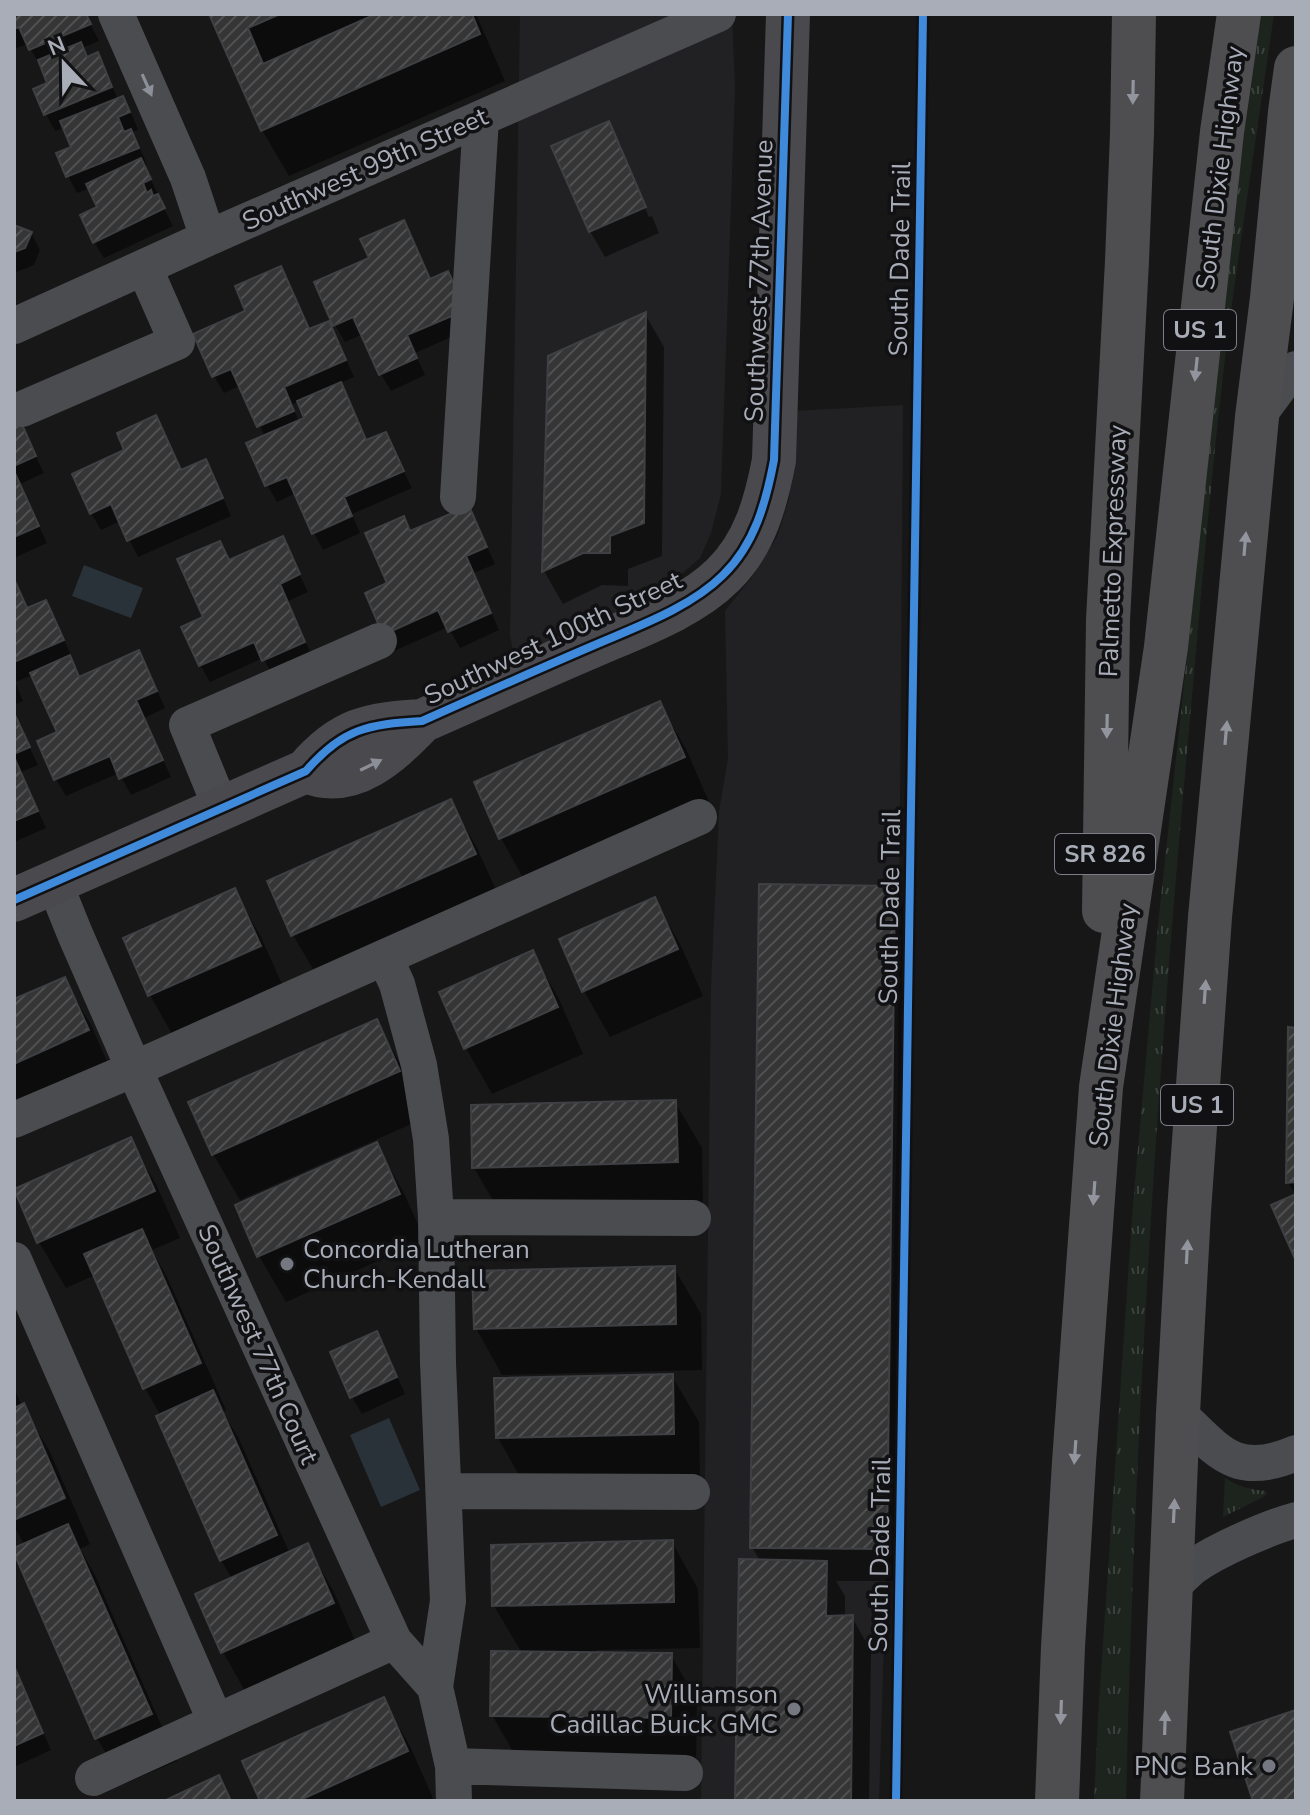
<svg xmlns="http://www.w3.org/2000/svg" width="1310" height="1815" viewBox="0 0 1310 1815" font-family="'Nunito Sans',sans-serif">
<defs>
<pattern id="grass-tufts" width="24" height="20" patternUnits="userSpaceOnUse" patternTransform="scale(2)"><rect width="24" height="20" fill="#1d241e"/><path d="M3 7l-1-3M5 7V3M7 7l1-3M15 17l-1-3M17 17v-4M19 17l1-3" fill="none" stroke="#3b413d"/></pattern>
<pattern id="building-hatch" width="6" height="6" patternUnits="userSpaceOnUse" patternTransform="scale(2)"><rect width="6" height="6" fill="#353536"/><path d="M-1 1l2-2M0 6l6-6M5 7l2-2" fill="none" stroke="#4f5051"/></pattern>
</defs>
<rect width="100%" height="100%" fill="#171717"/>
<path fill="#212123" d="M520 14H732L735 88 721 494 711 533 700 558 677 578 643 599 515 661 510 636Z
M903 405 898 1085 887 1549 879 1801H701L711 987 719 811 728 759 725 611 752 577 777 537 789 499 794 411Z"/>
<path fill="url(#grass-tufts)" d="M1259 14H1274C1259 118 1243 222 1229 326 1212 460 1201 596 1189 730 1156 1086 1134 1444 1126 1801H1094L1098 1717 1133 1204 1158 925 1240 166Z
M1225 1478C1239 1487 1249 1489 1266 1491L1267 1493 1265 1496 1223 1517Z"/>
<path fill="#2a3239" d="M84 565 143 588 131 618 72 596Z
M389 1418 420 1490 381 1507 350 1435Z"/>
<path fill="#0007" fill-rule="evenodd" d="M14 14H85L99 41 82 48 88 59 97 55 106 72 118 100 122 98 132 115 138 130 131 132 140 148 147 165 144 166 159 196 158 197 173 226 104 258 94 242 100 208 90 188 77 193 68 176 73 148 65 127 55 131 46 114 50 84 42 65 40 66 28 44 14 49Z
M212 14H476L505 81 289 176 262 130Z
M608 124 622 147H618L649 217 652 216 659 233 605 257 590 231Z
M403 223 413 240 431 280 474 327 415 353 425 375 391 391 381 374 363 334 345 342 335 325 371 259Z
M14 227 31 233 40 250 34 265 14 273Z
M281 268 290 285 310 331 328 323 337 340 354 377 339 383 349 401 367 442 385 434 412 488 352 514 360 533 323 550 314 533 296 493 277 502 267 485 265 437 241 385 224 393 214 376 248 312ZM299 401 307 419 299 422 292 405Z
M645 314 664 347 662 556 628 569V586L602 585 563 604 544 571Z
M155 417 182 472 215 479 231 516 138 557 120 521 101 530 91 513Z
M19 423 44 473 20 484 47 543 14 558V425Z
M403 519 412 533 477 525 495 564 474 573 499 630 460 648 448 627 394 651 385 634 390 584Z
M282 539 308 592 288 601 313 659 274 677 263 658 210 682 200 665 205 618 230 562Z
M14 579 28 610 45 603 55 619 72 658 70 659 81 678 148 670 165 708 144 718 171 777 131 795 119 773 66 796 56 779 40 742 60 733 33 675 15 682 23 701 14 705Z
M659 703 686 749 710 804 527 885 501 838 476 783Z
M14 715 38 765 21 772 46 828 14 842Z
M450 801 477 848 501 901 320 981 293 935Z
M894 888 913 921 905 1581H836L845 1596V1618L852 1617 871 1651 869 1801H737L760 1561 752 1547Z
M234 890 261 937 286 993 176 1041 150 995Z
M654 899 681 946 703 996 610 1037 584 991Z
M532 953 559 999 583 1054 492 1094 466 1048Z
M64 979 91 1025 114 1077 14 1113V1001Z
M376 1022 403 1068 425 1118 240 1200 213 1154Z
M1296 1030V1196L1288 1182Z
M675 1102 702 1148 703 1208 501 1214 474 1168Z
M130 1140 157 1186 180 1238 152 1250 167 1277 226 1410 223 1412 239 1439 290 1554 307 1546 334 1592 359 1650 249 1698 223 1652 232 1579 221 1560 161 1416 145 1388 95 1275 66 1288 39 1242Z
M376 1145 403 1191 425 1240 286 1302 259 1256Z
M674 1268 701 1314 702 1370 502 1375 476 1328Z
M376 1334 386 1351 405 1394 362 1414 352 1397Z
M672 1376 699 1422 700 1479 524 1484 498 1438Z
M14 1388 22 1406 50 1452 90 1544 80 1549 94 1573 177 1761 124 1784 97 1738 25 1545 14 1527Z
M672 1542 698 1589 700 1648 596 1650V1654L671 1655 697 1701 696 1764 519 1762 492 1715 522 1653 494 1606Z
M14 1666 51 1750 14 1767Z
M383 1700 410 1746 433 1798 427 1801H262Z"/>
<path fill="url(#building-hatch)" stroke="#3f4043" stroke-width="2" d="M14 14H86L91 24 29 50 19 27 14 29Z
M209 14H280L248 28 263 64 376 14H472L480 34 261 131Z
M81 42 87 57 98 52 112 87 44 115 33 89 47 83 38 60Z
M123 96 130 112 118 117 124 132 131 129 139 148 66 177 56 153 71 147 60 121Z
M609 121 646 207 589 232 551 146Z
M141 158 151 179 143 183 147 193 151 190 153 196 158 194 165 208 93 243 80 215 97 207 86 184Z
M404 220 430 279 448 271 466 310 407 335 417 358 379 375 353 317 333 326 314 282 369 258 360 239Z
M14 225 32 232 25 248 14 252Z
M281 266 309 329 329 321 346 360 284 387 294 411 257 427 231 369 212 377 193 334 245 311 235 286Z
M646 312 644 523 610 536V553H583L542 572 548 356Z
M341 382 366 440 386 432 404 471 344 497 352 516 312 534 287 477 265 486 246 443 304 418 297 401Z
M156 415 181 470 206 459 223 498 127 541 111 504 90 514 72 474 124 450 117 433Z
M20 420 36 456 14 466V423Z
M14 471 39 526 14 537Z
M469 506 487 547 466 556 491 613 448 632 438 610 383 635 365 593 387 583 365 533 404 516 410 531Z
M283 536 300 574 280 584 305 642 262 661 254 642 199 666 181 627 203 617 177 559 220 541 229 560Z
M14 579 27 608 46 600 64 640 14 662Z
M139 650 157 691 136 700 163 760 119 779 110 756 54 780 37 741 57 732 30 673 70 655 79 677Z
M660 701 685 757 499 839 474 782Z
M14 713 30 747 14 754Z
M14 757 38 811 14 821Z
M451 799 476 854 291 936 267 881Z
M759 884 895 886 887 1549 750 1548Z
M235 888 261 946 148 996 123 938Z
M655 897 678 949 582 992 559 939Z
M533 950 558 1007 464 1049 439 992Z
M65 977 89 1030 14 1064V999Z
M377 1019 400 1071 212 1155 188 1102Z
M1288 1027 1296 1028V1182L1286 1183Z
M676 1100 678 1162 472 1168 471 1105Z
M131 1137 155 1191 37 1243 14 1189Z
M377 1142 400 1194 257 1257 235 1205Z
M1296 1194V1261L1271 1205Z
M142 1229 201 1363 143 1389 84 1254Z
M675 1266 676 1324 474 1329 472 1271Z
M377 1331 397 1377 350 1398 330 1352Z
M673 1374 674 1434 496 1438 494 1378Z
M213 1390 277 1535 220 1561 156 1416Z
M24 1403 65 1498 14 1520V1408Z
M68 1524 152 1714 95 1739 14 1553V1548Z
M673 1540 674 1602 492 1606 491 1545Z
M308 1543 334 1603 221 1653 195 1594Z
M739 1559 827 1561 826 1616 853 1615 851 1801H735Z
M491 1651 672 1653 671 1718 490 1716Z
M14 1666 43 1733 14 1746Z
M384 1697 408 1751 298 1801H260L242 1761Z
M1296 1710V1801H1253L1230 1732Z
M219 1775 231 1801H164Z"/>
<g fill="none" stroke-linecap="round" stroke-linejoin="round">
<path stroke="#4b4c50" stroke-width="36" d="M116 14 188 178 208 238
M14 326 208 238 718 14
M22 409 177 342 144 267
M1257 417 1280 386 1296 369
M458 497 481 118
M221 808 187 725 379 641
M54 882 75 934 134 1069 394 1641 435 1687 453 1766 454 1801
M385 958 397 984 419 1065 431 1139 436 1217 438 1363 448 1601 435 1687
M14 1120 134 1069 699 817
M436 1217 693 1218
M14 1260 216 1722
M1178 1413C1219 1452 1236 1479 1296 1453
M445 1491 692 1492
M1170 1589C1177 1582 1185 1574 1193 1567 1217 1550 1267 1528 1296 1520
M453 1766 685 1773
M93 1778 394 1641"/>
<path stroke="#4a4a4e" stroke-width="44" d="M306 771C353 791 392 752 422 721
M14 900 306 771C342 729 368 724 422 721 478 696 534 671 590 647 633 628 689 609 723 575 755 544 766 502 774 460L788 14"/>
<path stroke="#4e4e51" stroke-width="44" d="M1104 911 1108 620 1127 261 1132 134 1134 14
M1057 1801 1063 1647 1074 1462 1101 1087 1166 647 1222 132 1239 14
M1162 1801 1178 1413 1189 1211 1210 917 1257 417 1272 298 1290 112 1296 68"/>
<defs>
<path id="cycleway" d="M14 900 306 771C342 729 368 724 422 721 478 696 534 671 590 647 633 628 689 609 723 575 755 544 766 502 774 460L788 14
M896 1801 923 14"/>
</defs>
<use href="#cycleway" stroke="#111113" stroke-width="13"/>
<use href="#cycleway" stroke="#408adc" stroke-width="8"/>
</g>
<defs><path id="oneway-solid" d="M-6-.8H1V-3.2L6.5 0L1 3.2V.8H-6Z" transform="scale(2)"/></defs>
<use fill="#8c9099" href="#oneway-solid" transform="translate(147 85) rotate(66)"/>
<g fill="#92959e">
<use href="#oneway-solid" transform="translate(1133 92) rotate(91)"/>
<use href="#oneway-solid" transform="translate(1196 369) rotate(96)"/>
<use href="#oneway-solid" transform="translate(1245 544) rotate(-85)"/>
<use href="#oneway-solid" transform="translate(1107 726) rotate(91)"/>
<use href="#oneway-solid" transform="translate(1226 733) rotate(-85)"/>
<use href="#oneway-solid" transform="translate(1205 992) rotate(-86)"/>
<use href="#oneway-solid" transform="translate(1094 1193) rotate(94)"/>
<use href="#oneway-solid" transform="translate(1187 1252) rotate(-87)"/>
<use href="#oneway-solid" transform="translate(1075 1452) rotate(94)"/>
<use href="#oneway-solid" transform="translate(1174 1511) rotate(-87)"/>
<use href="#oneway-solid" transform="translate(1061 1712) rotate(92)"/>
<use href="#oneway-solid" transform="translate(1165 1723) rotate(-88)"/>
</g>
<use fill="#8c8f98" href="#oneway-solid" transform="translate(371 765) rotate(-26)"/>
<g fill="#757880" stroke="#111113" stroke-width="3">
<circle cx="287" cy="1264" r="8"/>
<circle cx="794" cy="1709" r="8"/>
<circle cx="1269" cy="1766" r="8"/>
</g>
<g text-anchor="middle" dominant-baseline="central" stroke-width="7" stroke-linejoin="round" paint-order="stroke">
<g fill="#111113" stroke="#7b7e86" stroke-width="2">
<rect x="1164" y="310" width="72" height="40" rx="6"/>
<rect x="1055" y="834" width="100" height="40" rx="6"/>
<rect x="1161" y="1085" width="72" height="40" rx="6"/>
</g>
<g font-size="24" font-weight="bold" fill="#a8adb8">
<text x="1200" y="330">US 1</text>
<text x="1105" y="854">SR 826</text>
<text x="1197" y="1105">US 1</text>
</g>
<g font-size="26" fill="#a8adb8" stroke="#111113">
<text transform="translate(1220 168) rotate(-83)">South Dixie Highway</text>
<text transform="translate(365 169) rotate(-24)">Southwest 99th Street</text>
<text transform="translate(900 259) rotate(-89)">South Dade Trail</text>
<text transform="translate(759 281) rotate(-88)">Southwest 77th Avenue</text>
<text transform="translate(1113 551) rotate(-88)">Palmetto Expressway</text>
<text transform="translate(553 638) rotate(-25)">Southwest 100th Street</text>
<text transform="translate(890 907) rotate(-89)">South Dade Trail</text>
<text transform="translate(1113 1025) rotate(-83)">South Dixie Highway</text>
<text transform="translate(258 1344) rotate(66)">Southwest 77th Court</text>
<text transform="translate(880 1555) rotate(-89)">South Dade Trail</text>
</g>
<g font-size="26" fill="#a8adb8" stroke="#111113" text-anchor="end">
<text x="303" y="1249" text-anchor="start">Concordia Lutheran<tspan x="303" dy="30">Church-Kendall</tspan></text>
<text x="778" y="1694">Williamson<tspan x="778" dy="30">Cadillac Buick GMC</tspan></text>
<text x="1253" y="1766">PNC Bank</text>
</g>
</g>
<rect width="1310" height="1815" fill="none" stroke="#a8adb8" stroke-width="32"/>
<g transform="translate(64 64) rotate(338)" stroke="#111113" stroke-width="6" paint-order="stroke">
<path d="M0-6L14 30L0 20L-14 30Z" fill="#a8adb8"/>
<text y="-12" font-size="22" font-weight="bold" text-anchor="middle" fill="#a8adb8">N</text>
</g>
</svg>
